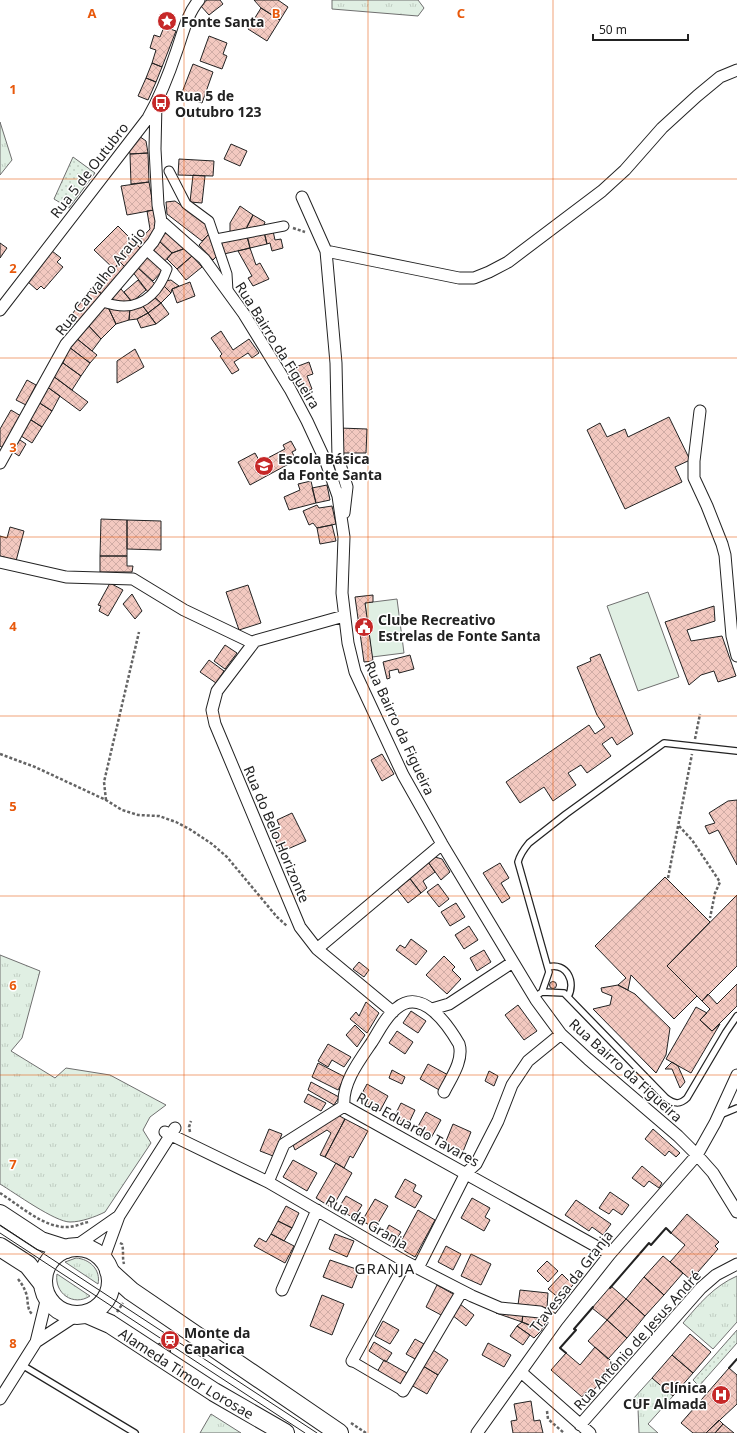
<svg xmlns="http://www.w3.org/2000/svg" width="737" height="1433" viewBox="0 0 737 1433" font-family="'Noto Sans',sans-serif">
<defs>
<pattern id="grass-tufts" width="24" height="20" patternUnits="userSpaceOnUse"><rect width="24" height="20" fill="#e0efe3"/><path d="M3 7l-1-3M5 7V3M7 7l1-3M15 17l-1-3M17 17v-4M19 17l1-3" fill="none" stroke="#c0cdc2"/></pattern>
<pattern id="park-dots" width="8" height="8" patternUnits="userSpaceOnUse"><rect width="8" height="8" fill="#e0efe3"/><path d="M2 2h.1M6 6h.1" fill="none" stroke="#c0cdc2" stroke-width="1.8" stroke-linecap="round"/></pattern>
<pattern id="building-cross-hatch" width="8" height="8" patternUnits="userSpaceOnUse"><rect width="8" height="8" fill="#f3c9c0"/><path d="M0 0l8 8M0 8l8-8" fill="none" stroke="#d0aca5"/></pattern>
</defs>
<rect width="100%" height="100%" fill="#fff"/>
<path fill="url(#grass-tufts)" stroke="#6f6f6f" d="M332 0H418L424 8 418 16 332 9Z
M0 122 12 160 0 175Z
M0 955 40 971 22 1038 11 1051 55 1078 66 1068 110 1075 166 1105 150 1117 143 1130 151 1143 105 1212C95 1217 81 1222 70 1222 55 1222 15 1193 0 1184Z
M76 1258C90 1259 101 1270 98 1284L65 1262Z
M57 1274 90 1296C73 1307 54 1293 57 1274Z
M737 1276V1322L713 1349 683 1323C699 1304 714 1286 737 1276Z
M652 1378 673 1396 648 1424 658 1433H639L638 1409 641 1406 633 1399Z
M211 1414 241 1433H200Z"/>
<path fill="url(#park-dots)" stroke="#6f6f6f" d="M73 157 95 173 69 208 54 199Z
M737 1330V1343L699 1386 693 1380Z"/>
<path fill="#e0efe3" stroke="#6f6f6f" d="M648 592 679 677 638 691 607 606Z
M397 599 404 653 372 657 365 603Z"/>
<path fill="url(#building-cross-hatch)" stroke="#222" d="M207 0H220L223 4 209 15 200 5Z
M254 0H278L288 7 280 20 261 8Z
M261 8 280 20 267 41 248 29Z
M164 27 176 31 162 67 152 63 156 50 150 48 154 35 160 37Z
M209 36 227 43 223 54 227 56 222 69 200 61Z
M152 63 162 67 156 82 146 78Z
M193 64 213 72 202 103 181 95Z
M146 78 156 82 148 100 138 96Z
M139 136 146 141 148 153 130 154 129 148Z
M231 144 247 151 240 166 224 159Z
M148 153 149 182 131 184 130 154Z
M179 159 214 161 213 176 178 175Z
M193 175 205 176 202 203 190 202Z
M149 182 154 210 127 215 121 186Z
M175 201 207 224 210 233 202 241 167 214 166 202Z
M240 206 253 215 246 229 230 232V223Z
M154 210 158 228 143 251 136 244 150 229 147 211Z
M253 215 265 222 263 229H246Z
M118 226 143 251 127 269 120 262 114 269 94 250Z
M163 231 186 248 172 253 158 240Z
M273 231 275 240 281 239 283 248 272 251 270 243 267 244 264 232Z
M264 232 267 244 250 248 247 236Z
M210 233 217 256 213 260 199 245Z
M247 236 250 248 224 254 221 241Z
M158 240 172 253 163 263 149 251Z
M0 243 7 248 0 258Z
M186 248 192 256 177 269 167 259 172 253Z
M250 248 256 265 260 263 269 279 253 286 248 278 252 276 238 251Z
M52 251 61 258 57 262 63 267 44 289 41 286 37 290 27 281Z
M147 254 164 269 153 281 136 266Z
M192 256 202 267 186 280 177 269Z
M120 262 127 269 102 294 95 289Z
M136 266 155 284 148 292 132 271Z
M138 280 146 290 132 302 124 292Z
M171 280 179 286 172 289 171 293 163 285 165 281Z
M190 282 195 296 177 303 172 289Z
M163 285 171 293 161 303 153 296Z
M92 287 102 294 80 324 70 317Z
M121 289 132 302 114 301 112 297Z
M153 296 161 303 148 313 142 305Z
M161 303 169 314 156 324 148 313Z
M107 305 116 324 101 339 87 324Z
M107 305 130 308 129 320 116 324Z
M142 305 148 313 137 319 129 320 130 308Z
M148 313 156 324 141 328 137 319Z
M87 324 101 339 92 351 76 338Z
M221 331 233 350 249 339 259 353 252 358 248 353 234 362 239 370 232 374 220 356 222 354 211 338Z
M76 338 97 355 90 363 69 347Z
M69 347 90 363 81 376 63 363Z
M135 349 144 367 117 383V361Z
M309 362 313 374 307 376 312 389 304 393 293 368Z
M63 363 81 376 72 390 53 376Z
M53 376 88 402 80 411 46 386Z
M27 380 36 385 26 405 16 400Z
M46 386 60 396 52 411 38 402Z
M38 402 52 411 42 427 28 418Z
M11 410 21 416 3 448 0 446V429Z
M669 417 690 460 675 467 682 482 625 509 587 430 600 423 607 437 625 429 628 437Z
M28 418 42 427 32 443 18 434Z
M340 428 367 429 366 453H340Z
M17 438 26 444 19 456 10 450Z
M291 441 296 450 292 452 296 460 250 485 238 462 255 453 260 462 285 449 283 445Z
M311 481 316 503 289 510 284 497 300 490 298 484Z
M327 485 330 500 316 503 312 488Z
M317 505 319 508 332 506 336 524 317 528 313 523 309 525 303 511Z
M101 519 127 520V556H100Z
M127 520 161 521V550L127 549Z
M332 525 336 541 320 544 317 528Z
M10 527 24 531 16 561 0 556V536L7 538Z
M100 556H127V566H133L132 572H100Z
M110 583 123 590 108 616 99 611 101 606 98 605Z
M248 585 261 623 239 630 226 592Z
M132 594 142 611 135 619 123 604Z
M373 595V602L365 603 373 661 364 662 355 597Z
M714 606 715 621 687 630 691 641 722 636 736 676 718 682 714 671 701 675 689 685 665 622Z
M225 645 237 653 225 669 214 661Z
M600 654 633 734 617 745 612 737 602 744 611 756 587 773 581 765 568 773 576 785 553 801 544 787 520 803 506 782 589 725 595 734 605 727 597 715 577 667 591 661 590 658Z
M410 655 414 669 399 673 398 669 389 671 390 678 387 679 383 662Z
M209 660 224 671 216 683 200 672Z
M382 754 394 774 382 781 371 760Z
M737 800V865L718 830 709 834 705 826 715 823 709 813 728 801Z
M292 813 306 841 281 852 271 831 280 827 277 820Z
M435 857 442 859 450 872 441 880 428 862Z
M428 862 435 872 423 881 427 888 421 893 409 877Z
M500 863 509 878 501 883 510 898 502 903 483 873Z
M665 877 710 922 667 966 697 996 674 1019 631 975 628 990 618 985 626 978 595 946Z
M410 879 421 893 408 903 397 889Z
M438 884 449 899 439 907 427 892Z
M737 895V966L702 1001 667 966Z
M456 903 465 917 450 926 441 912Z
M469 926 478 940 464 949 455 935Z
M411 939 427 951 416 965 396 950 400 945 405 948Z
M484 950 491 962 477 971 470 958Z
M444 956 455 967 452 970 461 979 447 994 426 975Z
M359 962 369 970 364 977 353 969Z
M549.5 985a3.5 3.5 0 1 1 7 0a3.5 3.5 0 1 1-7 0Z
M737 984V1006L712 1031 700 1020 710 1009 702 1001 708 994 717 1004Z
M618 985 635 994 670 1028 666 1055 656 1073 593 1009 610 1005 612 996 602 992 601 988Z
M366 1002 379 1013 367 1033 350 1019 356 1012 359 1016Z
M518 1005 537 1031 524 1040 505 1015Z
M696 1007 707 1013 700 1020 712 1031 720 1024 691 1073 666 1059Z
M411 1011 426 1021 418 1033 403 1023Z
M355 1025 365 1035 357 1047 346 1035Z
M397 1031 413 1042 405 1054 389 1043Z
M328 1044 351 1057 344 1067 332 1060 328 1067 318 1061Z
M672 1062 678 1066 685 1082 680 1088 672 1069H665Z
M318 1063 345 1077 338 1090 312 1077Z
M428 1064 450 1076 441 1091 420 1079Z
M392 1070 405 1077 402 1084 389 1078Z
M489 1071 498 1076 494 1086 485 1081Z
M311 1082 339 1097 334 1105 308 1090Z
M367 1084 388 1096 380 1111 359 1099Z
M308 1094 326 1103 321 1111 304 1102Z
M401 1103 415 1110 408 1125 394 1117Z
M426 1112 441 1120 431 1138 416 1130Z
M338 1115 345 1119 325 1157 320 1155 331 1133 327 1130 295 1150 293 1145Z
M345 1119 368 1131 353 1158 350 1156 344 1168 325 1157Z
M453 1124 471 1132 462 1154 444 1146Z
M269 1129 282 1134 273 1156 260 1151Z
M653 1129 680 1153 676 1157 669 1151 665 1156 645 1139Z
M293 1160 317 1173 307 1191 283 1177Z
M336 1163 352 1173 332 1208 316 1198Z
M642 1166 662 1183 659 1188 649 1181 644 1187 632 1178Z
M405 1179 416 1185 413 1191 422 1196 415 1208 395 1197Z
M610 1192 629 1205 622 1215 613 1209 609 1214 599 1208Z
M346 1196 362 1205 354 1218 338 1209Z
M472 1198 490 1208 485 1217 490 1220 484 1231 461 1218Z
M375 1199 388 1206 375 1228 362 1221Z
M576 1200 611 1224 603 1235 592 1227 589 1231 565 1215Z
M286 1206 299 1213 292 1228 278 1221Z
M418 1210 435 1220 415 1257 398 1247Z
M687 1214 719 1242 715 1246 718 1249 691 1280 670 1262 685 1245 671 1233Z
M278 1221 292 1228 284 1241 271 1234Z
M389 1225 401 1232 394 1243 383 1237Z
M271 1234 294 1246 285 1263 254 1246 259 1238 266 1242Z
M335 1234 354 1241 347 1257 329 1249Z
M446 1246 461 1254 453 1270 438 1262Z
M471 1254 491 1264 481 1285 461 1276Z
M663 1256 683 1273 664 1295 644 1277Z
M330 1260 359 1270 352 1288 323 1277Z
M547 1261 558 1271 548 1282 537 1271Z
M562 1274 573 1285 560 1299 548 1289Z
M644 1277 664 1295 645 1316 626 1299Z
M437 1285 455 1295 443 1316 426 1307Z
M611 1286 626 1299 607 1320 592 1308Z
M520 1290 548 1293 547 1308 518 1305Z
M322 1295 344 1304 332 1335 310 1326Z
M626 1299 645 1316 627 1338 607 1320Z
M460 1304 474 1315 466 1326 452 1315Z
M511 1312 523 1314 522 1322 496 1313Z
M523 1314 537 1316 546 1322 541 1331 522 1322Z
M607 1320 627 1338 608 1359 588 1341Z
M383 1321 399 1330 390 1344 375 1336Z
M522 1322 533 1326 541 1331 534 1338 517 1326Z
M517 1326 530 1335 523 1345 510 1336Z
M690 1334 711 1352 693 1373 672 1355Z
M415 1339 424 1344 415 1359 406 1354Z
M374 1342 392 1353 386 1362 369 1351Z
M159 1343 171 1351 169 1353 158 1346Z
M488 1343 511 1355 504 1367 482 1355Z
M595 1347 616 1365 589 1395 586 1392 582 1397 551 1370 566 1353 580 1365Z
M433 1350 448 1360 438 1375 423 1366Z
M672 1355 693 1373 673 1396 652 1378Z
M384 1360 407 1373 400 1385 377 1372Z
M423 1366 438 1375 427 1394 411 1385Z
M729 1368 737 1375V1404L706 1433H693L681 1423Z
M531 1401 534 1421 540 1420 543 1433H513L511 1421 517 1420 514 1404Z
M719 1420 723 1424 715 1433H706Z
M723 1424 734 1433H715Z"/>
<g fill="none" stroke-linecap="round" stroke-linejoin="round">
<defs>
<path id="service" d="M548 967C567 962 576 982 568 997
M542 992 549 972 518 862C520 854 524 849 529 843L566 814 664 743 737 751
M539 994 542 992 564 993 666 1098C674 1104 680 1105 687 1098L726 1032 737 1016
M720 1115 737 1108
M22 1365 135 1433"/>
<path id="pedestrian" d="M169 171 186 204 209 221 227 274 228 291
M216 239 284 226
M102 302C109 304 117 306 124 306 146 306 160 289 167 269L146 250
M352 1361 403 1391"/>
<path id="minor" d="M302 197 326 251 336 363 338 458 347 487 344 513
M161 221 204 259 244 314 290 389 307 421 326 462 338 496 344 537 342 593 348 643 355 672 403 775 442 844 536 1000 561 1034 588 1059 678 1136 697 1155 713 1173 737 1212
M326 251 459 278H474L489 272 508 262 602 191 625 170 662 128 697 96 720 77 737 70
M0 310 148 118C160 97 169 74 177 50 183 33 187 14 199 0
M700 411 694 461V478L707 506 722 544 725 555 732 636 737 656
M0 463 66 344 153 242 160 230 161 221 158 205 155 149 156 103
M0 562 66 577 133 579 184 610 253 643
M344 616 255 641 217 691 212 710 215 724 300 927 317 949 393 1012
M317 949 442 844
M432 1009 449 1004 513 962
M444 1092C451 1078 464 1060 459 1044 448 1025 422 987 397 1008 386 1016 379 1031 372 1042 359 1061 342 1083 344 1106L610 1254
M165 1132 268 1182 406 1262 472 1296 500 1308 540 1312 557 1321
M268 1182 284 1144 344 1106
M119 1216 175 1128
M73 1248 119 1216 103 1260
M418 1268 466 1173 476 1164 498 1121 512 1085 528 1061 561 1034
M282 1290 317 1210
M36 1342 77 1315
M352 1361 406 1262
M521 1372 590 1433
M403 1391 462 1291
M0 1399 36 1342 47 1297
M580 1425 701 1288 716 1275 737 1264
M477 1433 557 1321 610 1254 697 1155 715 1123 737 1075"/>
<g id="primary">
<path d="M0 1214 41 1241 66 1249"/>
<path d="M0 1247 28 1265 43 1284"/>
<circle cx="77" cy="1281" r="34"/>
<path d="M109 1271 131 1291 339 1433"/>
<path id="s1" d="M87 1314 110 1324 214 1392 285 1433"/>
</g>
</defs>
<use href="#service" stroke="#222" stroke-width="8"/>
<use href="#pedestrian" stroke="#222" stroke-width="11"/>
<use href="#minor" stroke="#222" stroke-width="13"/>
<use href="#primary" stroke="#222" stroke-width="20"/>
<path stroke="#646464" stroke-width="2.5" stroke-dasharray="3 2" stroke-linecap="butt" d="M293 228 305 232
M695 739 700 714
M0 754 35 767 106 800 122 810 138 815 159 816 176 822 191 830 212 844 227 857 277 917 287 926
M106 800 104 782 139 632
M679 826 692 840 720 882 715 893 710 918
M668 878 692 754
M190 1132 189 1127 191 1121
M0 1193C19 1205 44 1228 67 1227 75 1227 82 1223 89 1222
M120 1243 122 1244C124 1251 122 1257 124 1264
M18 1279C22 1284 25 1289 27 1296 28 1302 27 1309 32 1314
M117 1312 123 1303
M547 1411 548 1419 564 1433
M351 1423 366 1433"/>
<use href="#service" stroke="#fff" stroke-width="5.5"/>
<use href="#pedestrian" stroke="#fff" stroke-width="9"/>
<use href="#minor" stroke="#fff" stroke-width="11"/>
<use href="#primary" stroke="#fff" stroke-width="18"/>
<path stroke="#222" stroke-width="1" d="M0 1225 317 1433
M0 1233 305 1433"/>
<path stroke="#222" stroke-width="2" d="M610 1288 649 1243 651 1245 666 1228 671 1233
M566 1353 560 1348 576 1330 574 1329 593 1307
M729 1368 737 1359"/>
</g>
<path fill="none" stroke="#e8590c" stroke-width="1" stroke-opacity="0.55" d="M184 0V1433M368 0V1433M553 0V1433M0 179H737M0 358H737M0 537H737M0 716H737M0 896H737M0 1075H737M0 1254H737"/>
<defs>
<symbol id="sight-disc" viewBox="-11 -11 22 22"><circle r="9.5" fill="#c62828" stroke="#fff"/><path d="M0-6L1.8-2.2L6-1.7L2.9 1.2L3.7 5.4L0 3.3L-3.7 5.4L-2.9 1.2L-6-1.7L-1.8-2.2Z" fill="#fff"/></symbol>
<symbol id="bus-disc" viewBox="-11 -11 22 22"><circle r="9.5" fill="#c62828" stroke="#fff"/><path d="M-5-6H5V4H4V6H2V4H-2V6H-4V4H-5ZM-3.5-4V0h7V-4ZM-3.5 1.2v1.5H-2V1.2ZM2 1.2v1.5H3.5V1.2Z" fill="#fff"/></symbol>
<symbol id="school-disc" viewBox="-11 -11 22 22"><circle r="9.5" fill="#c62828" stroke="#fff"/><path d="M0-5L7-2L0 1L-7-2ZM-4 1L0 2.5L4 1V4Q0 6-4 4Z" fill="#fff"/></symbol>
<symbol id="civic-disc" viewBox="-11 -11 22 22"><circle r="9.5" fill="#c62828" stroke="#fff"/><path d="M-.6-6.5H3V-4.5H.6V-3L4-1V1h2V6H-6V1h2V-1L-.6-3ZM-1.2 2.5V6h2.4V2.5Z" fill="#fff"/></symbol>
<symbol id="station-disc" viewBox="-11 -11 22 22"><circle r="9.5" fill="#c62828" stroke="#fff"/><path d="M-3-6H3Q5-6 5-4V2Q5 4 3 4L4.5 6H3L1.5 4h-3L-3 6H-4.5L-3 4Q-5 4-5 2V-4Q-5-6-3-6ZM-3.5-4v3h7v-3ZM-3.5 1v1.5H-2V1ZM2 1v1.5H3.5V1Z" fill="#fff"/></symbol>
<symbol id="hospital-disc" viewBox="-11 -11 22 22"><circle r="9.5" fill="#c62828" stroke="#fff"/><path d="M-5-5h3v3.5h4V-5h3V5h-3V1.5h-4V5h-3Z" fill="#fff"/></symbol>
</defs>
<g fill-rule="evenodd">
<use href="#sight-disc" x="156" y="10" width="22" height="22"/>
<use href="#bus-disc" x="150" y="92" width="22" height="22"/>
<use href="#school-disc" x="253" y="455" width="22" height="22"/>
<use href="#civic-disc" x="353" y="616" width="22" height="22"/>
<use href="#station-disc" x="159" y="1329" width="22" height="22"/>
<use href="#hospital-disc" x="710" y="1384" width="22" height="22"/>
</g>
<g text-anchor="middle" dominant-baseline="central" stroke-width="3" stroke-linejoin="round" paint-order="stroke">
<g font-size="14" font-weight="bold" fill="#222" stroke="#fff" text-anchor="start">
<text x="181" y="21">Fonte Santa</text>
<text x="175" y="95">Rua 5 de<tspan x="175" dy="16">Outubro 123</tspan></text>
<text x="278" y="458">Escola Básica<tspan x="278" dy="16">da Fonte Santa</tspan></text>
<text x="378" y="619">Clube Recreativo<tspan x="378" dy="16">Estrelas de Fonte Santa</tspan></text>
<text x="184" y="1332">Monte da<tspan x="184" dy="16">Caparica</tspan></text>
<text x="707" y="1387" text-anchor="end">Clínica<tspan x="707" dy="16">CUF Almada</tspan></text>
</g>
<g font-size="14" fill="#222" stroke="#fff">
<text transform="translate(89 170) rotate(-52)">Rua 5 de Outubro</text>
<text transform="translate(100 281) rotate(-51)">Rua Carvalho Araújo</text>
<text transform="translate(278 345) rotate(58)">Rua Bairro da Figueira</text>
<text transform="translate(400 728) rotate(65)">Rua Bairro da Figueira</text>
<text transform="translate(277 834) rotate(67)">Rua do Belo Horizonte</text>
<text transform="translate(626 1070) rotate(42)">Rua Bairro da Figueira</text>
<text transform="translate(418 1129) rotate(29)">Rua Eduardo Tavares</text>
<text transform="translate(367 1222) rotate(30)">Rua da Granja</text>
<text transform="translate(571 1281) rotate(-52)">Travessa da Granja</text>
<text transform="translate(637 1340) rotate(-48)">Rua António de Jesus André</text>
<text stroke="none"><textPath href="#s1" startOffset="116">Alameda Timor Lorosae</textPath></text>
</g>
<g font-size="15" letter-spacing="1" fill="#222" stroke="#fff">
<text x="385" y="1268">GRANJA</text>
</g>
</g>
<g font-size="13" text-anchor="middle" font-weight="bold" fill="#e8590c" stroke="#fff" stroke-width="3" stroke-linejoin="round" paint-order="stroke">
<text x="92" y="18">A</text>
<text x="276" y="18">B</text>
<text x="461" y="18">C</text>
<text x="13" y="94">1</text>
<text x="13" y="273">2</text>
<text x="13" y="452">3</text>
<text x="13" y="631">4</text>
<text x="13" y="811">5</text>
<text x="13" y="990">6</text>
<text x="13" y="1169">7</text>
<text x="13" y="1348">8</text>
</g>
<path d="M593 34v6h95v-6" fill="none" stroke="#222222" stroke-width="2"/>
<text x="599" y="34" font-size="12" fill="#222222" stroke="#ffffff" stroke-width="3" paint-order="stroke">50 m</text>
</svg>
